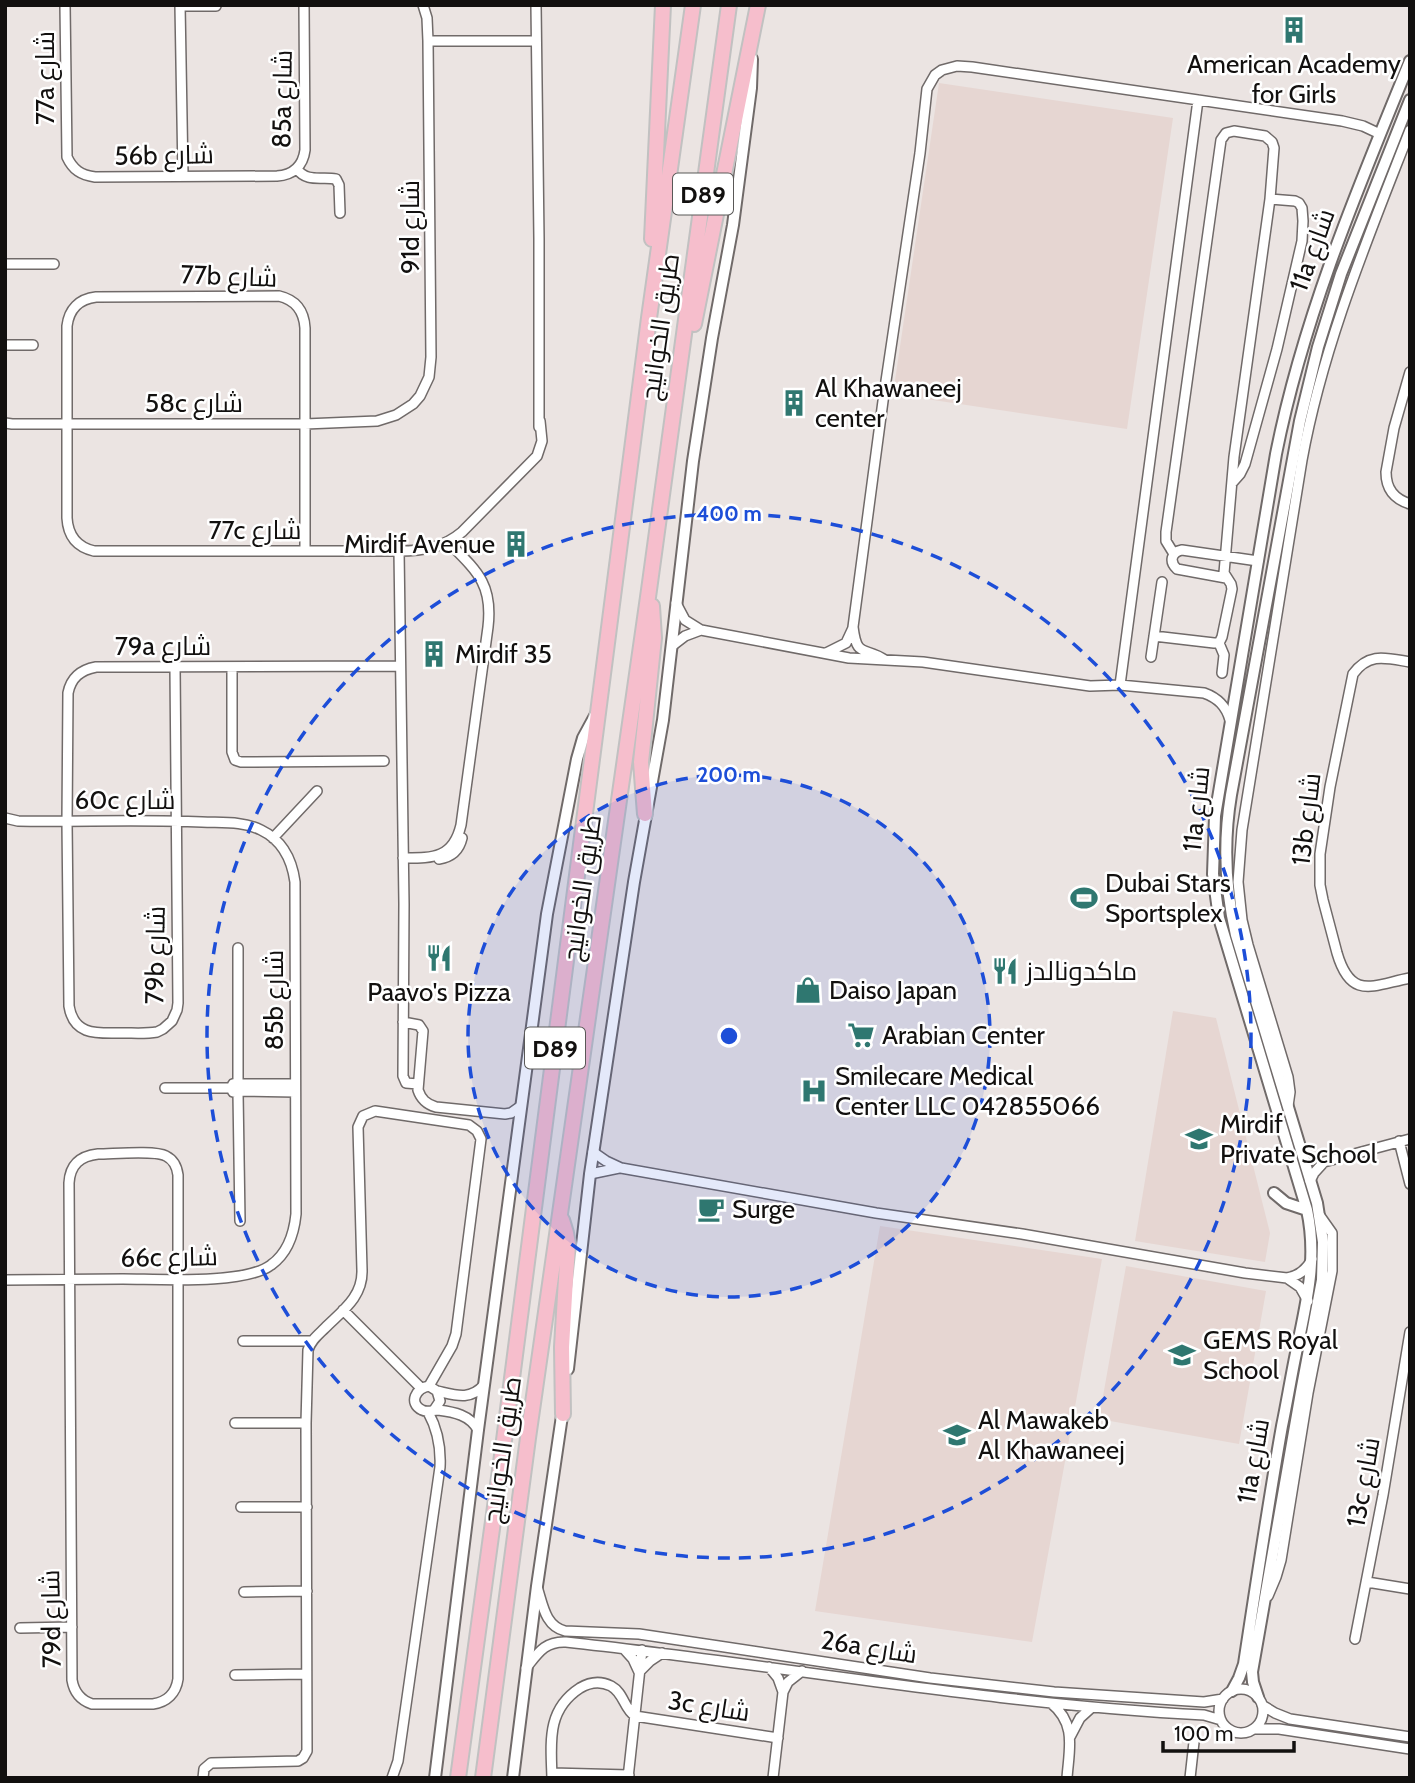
<svg xmlns="http://www.w3.org/2000/svg" width="1415" height="1783" viewBox="0 0 1415 1783" font-family="Cabin,Cairo,sans-serif">
<rect width="100%" height="100%" fill="#ebe4e2"/>
<path fill="#e6d6d2" d="M939 83 1173 118 1127 429 893 394Z
M1173 1011 1216 1018 1270 1233 1265 1262 1135 1241Z
M880 1226 1102 1259 1032 1642 815 1611Z
M1126 1266 1266 1291 1239 1444 1099 1419Z"/>
<g fill="none" stroke-linecap="round" stroke-linejoin="round">
<defs>
<path id="minor" d="M65 5 67 157C73 170 81 175 95 177L277 176C293 175 303 166 305 150L304 5
M180 5 183 175
M536 5 539 239V427
M180 6H216
M428 41H536
M297 169C307 183 322 176 336 179L339 185 340 213
M5 264H54
M5 345H33
M1410 372 1394 428 1386 472C1386 489 1394 499 1410 504
M5 423 12 424H305L377 421 396 415 413 404 420 396 429 377 431 357 428 41 427 18 423 5
M1232 483 1240 474 1245 464 1277 349 1302 241 1303 221 1302 208 1299 203 1295 201 1270 199
M305 551V328C304 311 296 300 279 296L96 297C79 299 69 309 67 326V518C68 536 77 547 94 551H399C423 551 443 548 462 532L537 456 542 441 540 421
M399 551 404 904 403 1076 406 1083 418 1084
M1226 578 1177 569C1169 562 1171 552 1182 550L1258 561
M676 603 685 620 701 630 849 658 923 662 1090 686 1120 685 1204 693C1218 698 1226 706 1230 720
M1154 636 1214 643H1219L1222 637 1232 589 1231 584 1224 573 1234 457 1270 199 1274 148 1272 142 1265 136 1234 131 1226 133 1221 140 1166 532V541L1174 554
M1219 643 1224 655 1222 673
M672 646 685 636 701 630
M826 653 846 643 853 628
M1151 657 1162 582
M885 660C864 646 857 659 853 627L883 401 920 153 927 89 935 75 942 70 957 66 972 67 1342 121 1363 126 1380 134
M1410 662C1386 658 1369 652 1353 674L1330 787 1320 854V885L1323 900 1337 953C1351 1001 1373 985 1410 978
M175 667 178 1003 177 1010 172 1021 163 1029 157 1032C146 1034 134 1033 123 1033 99 1033 74 1037 69 1006L67 822 68 693C71 678 80 670 96 667L400 666
M232 667V752L235 760 241 762 384 761
M1120 685 1198 100
M5 818 18 821C79 822 141 819 202 822 222 823 243 821 261 830 282 840 292 860 295 882L296 1214C294 1234 288 1253 271 1265 244 1285 158 1279 123 1279 84 1279 45 1280 5 1280
M273 838 317 791
M403 858C432 858 453 859 461 825L488 627C493 584 477 571 448 542
M439 859C452 857 459 851 462 838
M403 1022 419 1025 423 1031 418 1090C421 1099 426 1104 436 1107L505 1114 511 1113 521 1106
M238 1083V948
M240 1084H295
M165 1088H231L233 1092 237 1093 241 1089 238 1083 233 1084 231 1088
M240 1091 295 1092
M238 1093 240 1221
M1288 1106 1290 1092 1288 1077 1248 945 1242 920 1238 882 1242 830 1302 460C1323 345 1368 238 1410 130
M1399 1141 1410 1184
M593 1152 606 1161 621 1168 876 1213 1022 1234 1245 1273 1287 1278 1300 1287 1308 1301
M98 1154C113 1154 155 1150 166 1156 174 1160 177 1167 178 1175V1679C176 1693 167 1702 153 1704H92C80 1700 74 1692 72 1680L69 1183C70 1165 80 1156 98 1154Z
M590 1174 619 1168
M1310 1181 1314 1173 1324 1162 1410 1139
M1287 1278C1299 1276 1307 1269 1312 1259
M343 1310 421 1388
M243 1341H312
M437 1391C455 1395 470 1401 484 1385
M434 1410 440 1401 437 1391 429 1386C416 1388 408 1403 422 1410 427 1413 433 1410 438 1410 454 1412 470 1415 478 1430
M235 1423H306
M241 1507H307
M1367 1582 1410 1589
M537 1587C543 1605 545 1626 565 1631L639 1634 930 1678 1054 1692 1204 1702 1223 1699
M244 1592 307 1591
M1268 1596 1276 1577 1281 1560 1308 1393 1332 1271V1233L1320 1216
M20 1628 72 1627
M1355 1639 1383 1495 1410 1332
M624 1649 633 1659 639 1672 650 1661 662 1653
M769 1667 778 1678 783 1692
M526 1668C538 1653 545 1641 566 1642 779 1665 990 1704 1204 1715L1221 1720
M235 1675 306 1674
M1219 1711a22 22 0 1 1 44 0a22 22 0 1 1-44 0Z
M1051 1703C1077 1724 1069 1749 1067 1778
M1262 1705 1275 1713 1290 1719 1410 1737
M1255 1729H1279L1410 1749
M1070 1737 1080 1718 1091 1708
M552 1773 629 1775
M203 1778 204 1769 211 1763 298 1761 303 1758 307 1751 306 1423 308 1350C311 1340 318 1335 325 1328 342 1311 363 1297 362 1270L358 1127 363 1116 375 1111 469 1125 477 1131 481 1139 456 1334 452 1346 429 1386
M392 1778 398 1761 440 1467C441 1447 438 1430 428 1412
M552 1778C551 1743 546 1710 580 1688 590 1682 601 1681 611 1686 624 1693 624 1709 635 1716L778 1738
M628 1778 642 1650
M773 1778 783 1692 788 1682 802 1671
M1190 1778 1194 1742"/>
<path id="tertiary" d="M1274 1193 1286 1203 1307 1210
M568 1369 590 1174 634 882 663 720 693 461 712 338 733 225 751 88 752 59
M1232 1691 1239 1678 1244 1664C1256 1585 1268 1505 1282 1426 1287 1402 1291 1377 1296 1353 1306 1304 1318 1260 1307 1210L1219 918 1213 874 1215 816 1276 454C1303 318 1357 190 1410 61
M1258 1697 1253 1682 1252 1672 1301 1392 1322 1280 1323 1242 1317 1203 1236 935C1225 888 1223 843 1231 795L1300 421 1318 347 1341 274 1410 100
M435 1778 478 1430 547 914 577 759 583 738 596 714
M513 1778 537 1586 563 1409"/>
<path id="trunk" d="M652 239 663 5
M694 324 758 5
M645 814 641 762 654 638 652 606
M562 1220 566 1233 568 1244 562 1347 563 1414
M458 1778 503 1448 649 318 693 5
M483 1778 528 1438 649 590 729 5"/>
</defs>
<use href="#minor" stroke="#706a69" stroke-width="12"/>
<use href="#tertiary" stroke="#706a69" stroke-width="14"/>
<use href="#trunk" stroke="#c1c1c1" stroke-width="18"/>
<use href="#minor" stroke="#fff" stroke-width="9"/>
<use href="#tertiary" stroke="#fff" stroke-width="10"/>
<use href="#trunk" stroke="#f6becc" stroke-width="14"/>
</g>
<circle cx="729" cy="1036" r="261" fill="#1d4ed8" fill-opacity=".12"/>
<g fill="none" stroke="#1d4ed8" stroke-width="3.5" stroke-dasharray="12 9">
<circle cx="729" cy="1036" r="261"/>
<circle cx="729" cy="1036" r="522"/>
</g>
<defs>
<symbol id="building-bare" viewBox="-9 -9 18 18"><path d="M-4-6H4V6H1V3H-1V6H-4ZM-2.5-4.3h1.7v1.8h-1.7ZM.8-4.3h1.7v1.8H.8ZM-2.5-1h1.7V.8h-1.7ZM.8-1h1.7V.8H.8Z" fill="#2f7770" stroke="#fff" stroke-width="2.5" paint-order="stroke"/></symbol>
<symbol id="stadium-bare" viewBox="-9 -9 18 18"><path d="M0-5a6.5 5 0 1 0 0 10a6.5 5 0 1 0 0-10ZM-3.5-1.8h7v3.6h-7Z" fill="#2f7770" stroke="#fff" stroke-width="2.5" paint-order="stroke"/></symbol>
<symbol id="restaurant-bare" viewBox="-9 -9 18 18"><path d="M-5-6h1v4h1v-4h1v4h1v-4h1v5L-1.5 .5V6h-2V.5L-5-1ZM5-6V6H3V1.5H1.5Q1.5-4 5-6Z" fill="#2f7770" stroke="#fff" stroke-width="2.5" paint-order="stroke"/></symbol>
<symbol id="shop-bare" viewBox="-9 -9 18 18"><path d="M-5-2.5h2.3a2.7 3.5 0 0 1 5.4 0H5L5.5 6h-11ZM-1.5-2.5h3a1.5 2.3 0 0 0-3 0Z" fill="#2f7770" stroke="#fff" stroke-width="2.5" paint-order="stroke"/></symbol>
<symbol id="supermarket-bare" viewBox="-9 -9 18 18"><path d="M-6-5.5h2.5l.6 2H6L4.5 2H-2.5L-4.4-4H-6ZM-1.5 3.2a1.3 1.3 0 1 0 .1 0ZM3 3.2a1.3 1.3 0 1 0 .1 0Z" fill="#2f7770" stroke="#fff" stroke-width="2.5" paint-order="stroke"/></symbol>
<symbol id="hospital-bare" viewBox="-9 -9 18 18"><path d="M-5-5h3v3.5h4V-5h3V5h-3V1.5h-4V5h-3Z" fill="#2f7770" stroke="#fff" stroke-width="2.5" paint-order="stroke"/></symbol>
<symbol id="school-bare" viewBox="-9 -9 18 18"><path d="M0-5L7-2L0 1L-7-2ZM-4 1L0 2.5L4 1V4Q0 6-4 4Z" fill="#2f7770" stroke="#fff" stroke-width="2.5" paint-order="stroke"/></symbol>
<symbol id="cafe-bare" viewBox="-9 -9 18 18"><path d="M-5.5-4.5H6V0H3Q3 3.5 0 3.5H-2.5Q-5.5 3.5-5.5 0ZM3-3.2v2h1.7v-2ZM-6 4.5H4V6H-6Z" fill="#2f7770" stroke="#fff" stroke-width="2.5" paint-order="stroke"/></symbol>
</defs>
<g fill-rule="evenodd">
<use href="#building-bare" x="1275" y="11" width="38" height="38"/>
<use href="#building-bare" x="775" y="384" width="38" height="38"/>
<use href="#building-bare" x="497" y="525" width="38" height="38"/>
<use href="#building-bare" x="415" y="635" width="38" height="38"/>
<use href="#stadium-bare" x="1065" y="879" width="38" height="38"/>
<use href="#restaurant-bare" x="420" y="939" width="38" height="38"/>
<use href="#restaurant-bare" x="986" y="952" width="38" height="38"/>
<use href="#shop-bare" x="789" y="971" width="38" height="38"/>
<use href="#supermarket-bare" x="842" y="1016" width="38" height="38"/>
<use href="#hospital-bare" x="795" y="1072" width="38" height="38"/>
<use href="#school-bare" x="1180" y="1120" width="38" height="38"/>
<use href="#cafe-bare" x="692" y="1190" width="38" height="38"/>
<use href="#school-bare" x="1163" y="1336" width="38" height="38"/>
<use href="#school-bare" x="938" y="1416" width="38" height="38"/>
</g>
<g text-anchor="middle" dominant-baseline="central" stroke-width="5" stroke-linejoin="round" paint-order="stroke">
<g fill="#fff" stroke="#595857" stroke-width="2">
<rect x="673" y="173.5" width="60" height="41" rx="5"/>
<rect x="525" y="1027.5" width="60" height="41" rx="5"/>
</g>
<g font-size="24" font-weight="bold" fill="#12100f">
<text x="703" y="194">D89</text>
<text x="555" y="1048">D89</text>
</g>
<g font-size="26" fill="#12100f" stroke="#fff" text-anchor="start">
<text x="1294" y="64" text-anchor="middle">American Academy<tspan x="1294" dy="30">for Girls</tspan></text>
<text x="815" y="388">Al Khawaneej<tspan x="815" dy="30">center</tspan></text>
<text x="495" y="544" text-anchor="end">Mirdif Avenue</text>
<text x="455" y="654">Mirdif 35</text>
<text x="1105" y="883">Dubai Stars<tspan x="1105" dy="30">Sportsplex</tspan></text>
<text x="1026" y="971">ماكدونالدز</text>
<text x="829" y="990">Daiso Japan</text>
<text x="439" y="992" text-anchor="middle">Paavo's Pizza</text>
<text x="882" y="1035">Arabian Center</text>
<text x="835" y="1076">Smilecare Medical<tspan x="835" dy="30">Center LLC 042855066</tspan></text>
<text x="1220" y="1124">Mirdif<tspan x="1220" dy="30">Private School</tspan></text>
<text x="732" y="1209">Surge</text>
<text x="1203" y="1340">GEMS Royal<tspan x="1203" dy="30">School</tspan></text>
<text x="978" y="1420">Al Mawakeb<tspan x="978" dy="30">Al Khawaneej</tspan></text>
</g>
<g font-size="26" fill="#12100f" stroke="#fff">
<text transform="translate(45 78) rotate(-90)">77a شارع</text>
<text transform="translate(282 99) rotate(-89)">85a شارع</text>
<text transform="translate(164 155) rotate(-1)">56b شارع</text>
<text transform="translate(410 227) rotate(-90)">91d شارع</text>
<text transform="translate(1312 250) rotate(-70)">11a شارع</text>
<text transform="translate(229 276) rotate(2)">77b شارع</text>
<text transform="translate(660 327) rotate(-82)">طريق الخوانيج</text>
<text x="194" y="403">58c شارع</text>
<text x="255" y="530">77c شارع</text>
<text x="163" y="646">79a شارع</text>
<text x="125" y="800">60c شارع</text>
<text transform="translate(1196 809) rotate(-84)">11a شارع</text>
<text transform="translate(1306 819) rotate(-83)">13b شارع</text>
<text transform="translate(582 888) rotate(-82)">طريق الخوانيج</text>
<text transform="translate(155 955) rotate(-89)">79b شارع</text>
<text transform="translate(274 1000) rotate(-90)">85b شارع</text>
<text transform="translate(169 1257) rotate(-1)">66c شارع</text>
<text transform="translate(502 1450) rotate(-82)">طريق الخوانيج</text>
<text transform="translate(1253 1461) rotate(-80)">11a شارع</text>
<text transform="translate(1363 1482) rotate(-80)">13c شارع</text>
<text transform="translate(51 1619) rotate(-91)">79d شارع</text>
<text transform="translate(869 1647) rotate(9)">26a شارع</text>
<text transform="translate(709 1706) rotate(9)">3c شارع</text>
</g>
</g>
<circle cx="729" cy="1036" r="10" fill="#1d4ed8" stroke="#fff" stroke-width="3.5"/>
<g font-size="21" text-anchor="middle" font-weight="bold" fill="#1d4ed8" stroke="#fff" stroke-width="5" stroke-linejoin="round" paint-order="stroke">
<text x="729" y="521">400 m</text>
<text x="729" y="782">200 m</text>
</g>
<rect width="1415" height="1783" fill="none" stroke="#12100f" stroke-width="14"/>
<path d="M1163 1741v10h131v-10" fill="none" stroke="#12100f" stroke-width="3.5"/>
<text x="1174" y="1741" font-size="21" fill="#12100f" stroke="#ffffff" stroke-width="5" paint-order="stroke">100 m</text>
</svg>
